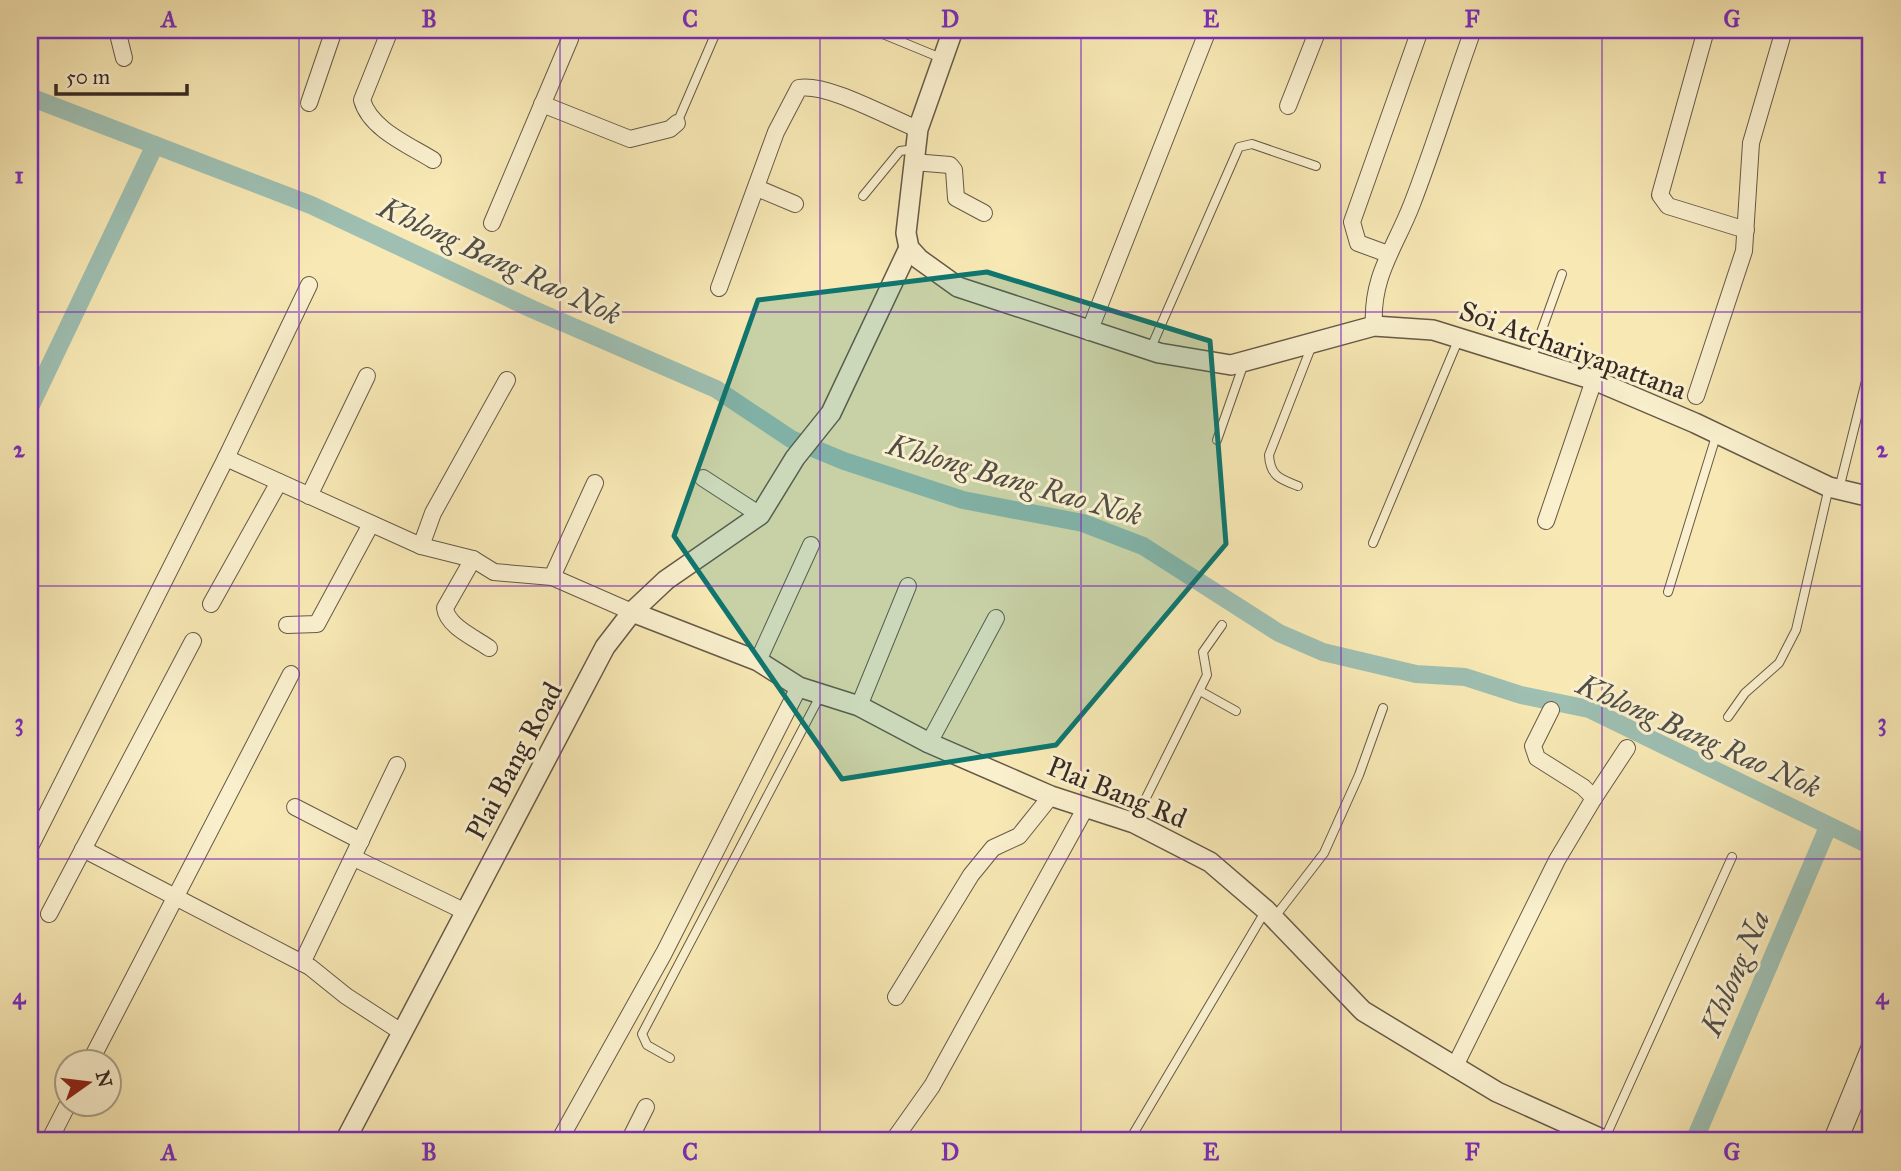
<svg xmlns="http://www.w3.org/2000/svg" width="1901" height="1171" font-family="'IM FELL Great Primer',serif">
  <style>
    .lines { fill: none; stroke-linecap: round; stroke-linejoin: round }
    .canal { stroke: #9ebfb2; stroke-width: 18 }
    .service-casing { stroke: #675948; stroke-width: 10 }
    .minor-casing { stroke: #675948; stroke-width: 18 }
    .tertiary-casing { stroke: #675948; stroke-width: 22 }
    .service { stroke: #faf0ce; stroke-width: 8 }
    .minor { stroke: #faf0ce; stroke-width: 16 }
    .tertiary { stroke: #faf0ce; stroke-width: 19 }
    .marked { fill: #0f766e; fill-opacity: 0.2; stroke: #0f766e; stroke-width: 5; stroke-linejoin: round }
    .grid { fill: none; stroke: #7b2cbf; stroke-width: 2; stroke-opacity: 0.55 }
    .labels { text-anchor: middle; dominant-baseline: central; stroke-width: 6; stroke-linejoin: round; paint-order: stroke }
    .street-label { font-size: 28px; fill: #372924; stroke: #faf0ce }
    .water-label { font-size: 30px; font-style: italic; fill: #514e48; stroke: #faf0ce }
    .neatline { fill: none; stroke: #7b2cbf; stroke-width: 2.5 }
    .grid-label { font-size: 23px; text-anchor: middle; font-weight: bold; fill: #7b2cbf }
  </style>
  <rect width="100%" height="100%" fill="#f7e8b4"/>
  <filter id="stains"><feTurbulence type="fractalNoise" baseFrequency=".00286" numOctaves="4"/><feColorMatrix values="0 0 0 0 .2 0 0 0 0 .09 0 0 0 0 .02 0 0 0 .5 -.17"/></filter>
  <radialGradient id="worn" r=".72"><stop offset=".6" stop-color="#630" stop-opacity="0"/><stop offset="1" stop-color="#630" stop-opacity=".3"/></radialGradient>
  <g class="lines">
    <g class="canal">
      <path d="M30,97L311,205L532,309L716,389L791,439L844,461L963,500L1083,523L1143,546L1279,633L1323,652L1416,674L1465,677L1521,695L1589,709L1871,846"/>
      <path d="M30,407L155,145"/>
      <path d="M1694,1141L1828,827"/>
    </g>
    <defs>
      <g id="service">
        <path d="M873,30L941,58"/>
        <path d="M677,123L717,30"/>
        <path d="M863,196L900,151L915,149"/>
        <path d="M1150,350L1239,147L1252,144L1316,166"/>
        <path d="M1531,360L1562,274"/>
        <path d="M1217,440L1244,363"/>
        <path d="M1298,486C1280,479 1270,476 1269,455L1312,345"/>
        <path d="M1839,489L1871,361"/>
        <path d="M1373,543L1459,338"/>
        <path d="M1668,592L1717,433"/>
        <path d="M1200,691L1236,711"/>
        <path d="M1728,717L1745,693L1779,663L1796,630L1829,487"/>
        <path d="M1134,822L1207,675L1203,652L1222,625"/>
        <path d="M1274,918L1324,853L1359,775L1383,708"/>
        <path d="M670,1058L647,1045L642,1034L820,696"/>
        <path d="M1605,1138L1732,857"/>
        <path d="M1129,1141L1266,910"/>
        <path d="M1827,1141L1871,1033"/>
      </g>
      <g id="minor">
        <path d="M117,30L124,58"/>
        <path d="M390,30L362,100C370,129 409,145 433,160"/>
        <path d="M1706,30L1660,195L1668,206L1746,230"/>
        <path d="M309,103L334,30"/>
        <path d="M542,104L630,139L670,129L677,123"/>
        <path d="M1288,106L1318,30"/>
        <path d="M913,162L950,165L954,170L956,198L984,213"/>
        <path d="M757,188L795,204"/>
        <path d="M492,223L570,39L568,30"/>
        <path d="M1388,254L1358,243L1352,222L1420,30"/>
        <path d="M719,288L776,132L799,88C828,83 889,118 918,129"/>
        <path d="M1374,326C1371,276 1395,248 1412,204C1434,147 1452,88 1473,30"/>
        <path d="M1089,332L1208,30"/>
        <path d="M1696,396L1744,251L1751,143L1784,30"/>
        <path d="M226,458L421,546L473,559L494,572L552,577L632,612"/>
        <path d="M703,478L760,515"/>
        <path d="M309,496L367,376"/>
        <path d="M1546,521L1594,380"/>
        <path d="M421,546L433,513L507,380"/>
        <path d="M473,559L445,608C447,626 475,638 489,648"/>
        <path d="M552,577L595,483"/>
        <path d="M211,604L279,482"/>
        <path d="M287,625L317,624L371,524"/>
        <path d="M758,661L811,545"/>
        <path d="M859,706L908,586"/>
        <path d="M929,743L996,618"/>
        <path d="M1594,798L1627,748"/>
        <path d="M295,807L361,841"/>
        <path d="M30,847L226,458L309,285"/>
        <path d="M83,849L310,967L346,996L403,1033"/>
        <path d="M354,858L466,912"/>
        <path d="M49,914L193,641"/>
        <path d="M302,963L397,765"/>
        <path d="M896,997L971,875L993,848L1019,836L1051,796"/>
        <path d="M90,1062L291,674"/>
        <path d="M1454,1068L1557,860L1594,798L1583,787L1537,758L1533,746L1551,710"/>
        <path d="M49,1141L68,1104"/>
        <path d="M559,1141L664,953L799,687"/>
        <path d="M629,1141L646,1107"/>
        <path d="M893,1141L932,1086L1086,807"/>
        <path d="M1839,1141L1871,1064"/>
      </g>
      <g id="tertiary">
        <path d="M953,30L918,129L906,233L909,248L919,259L958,287L1159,353L1231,365L1374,326L1433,330L1594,380L1695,423L1829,487L1871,497"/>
        <path d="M632,612L758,661L799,687L859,706L929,743L1051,796L1134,823L1210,862L1266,910L1363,1011L1497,1092L1606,1141"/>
        <path d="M345,1141L605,647L632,612L666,580L760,515L795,458L831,413L909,248"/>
      </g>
    </defs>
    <use href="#service" class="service-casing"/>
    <use href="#minor" class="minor-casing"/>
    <use href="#tertiary" class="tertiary-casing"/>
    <use href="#service" class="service"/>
    <use href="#minor" class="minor"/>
    <use href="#tertiary" class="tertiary"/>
  </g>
  <path class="marked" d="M987,272L1210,341L1226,544L1056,745L842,779L674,536L758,300Z"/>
  <path class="grid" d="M299,30V1141M560,30V1141M820,30V1141M1081,30V1141M1341,30V1141M1602,30V1141M30,312H1871M30,586H1871M30,859H1871"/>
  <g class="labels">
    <g class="street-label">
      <text transform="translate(1573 350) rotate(20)">Soi Atchariyapattana</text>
      <text transform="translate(514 761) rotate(-62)">Plai Bang Road</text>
      <text transform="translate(1117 792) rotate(22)">Plai Bang Rd</text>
    </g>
    <g class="water-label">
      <text transform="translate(500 261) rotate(25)">Khlong Bang Rao Nok</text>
      <text transform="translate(1015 480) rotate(16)">Khlong Bang Rao Nok</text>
      <text transform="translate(1699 736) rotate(24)">Khlong Bang Rao Nok</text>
      <text transform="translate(1735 973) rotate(-67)">Khlong Na</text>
    </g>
  </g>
  <rect width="1901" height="1171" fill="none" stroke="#f7e8b4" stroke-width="77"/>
  <g transform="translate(88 1083) rotate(76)"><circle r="33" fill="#faf0ce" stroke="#aca08a" stroke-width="2"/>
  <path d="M0-5L12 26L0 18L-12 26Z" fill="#8f2418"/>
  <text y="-10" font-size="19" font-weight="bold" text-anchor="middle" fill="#372924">N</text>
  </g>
  <path d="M56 84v10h131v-10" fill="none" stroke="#372924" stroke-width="3.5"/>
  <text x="66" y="84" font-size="21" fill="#372924" stroke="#faf0ce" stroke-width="5" paint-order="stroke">50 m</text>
  <rect x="38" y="38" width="1824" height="1094" class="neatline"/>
  <g class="grid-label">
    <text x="169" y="27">A</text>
    <text x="429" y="27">B</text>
    <text x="690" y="27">C</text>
    <text x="950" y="27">D</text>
    <text x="1211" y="27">E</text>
    <text x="1472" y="27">F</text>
    <text x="1732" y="27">G</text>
    <text x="19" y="183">1</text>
    <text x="1882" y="183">1</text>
    <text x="19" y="457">2</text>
    <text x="1882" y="457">2</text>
    <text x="19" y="730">3</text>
    <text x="1882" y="730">3</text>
    <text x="19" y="1004">4</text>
    <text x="1882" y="1004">4</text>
    <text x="169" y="1160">A</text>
    <text x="429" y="1160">B</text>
    <text x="690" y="1160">C</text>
    <text x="950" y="1160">D</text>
    <text x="1211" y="1160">E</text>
    <text x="1472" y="1160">F</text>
    <text x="1732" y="1160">G</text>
  </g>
  <rect width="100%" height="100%" filter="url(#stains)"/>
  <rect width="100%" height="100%" fill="url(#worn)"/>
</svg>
